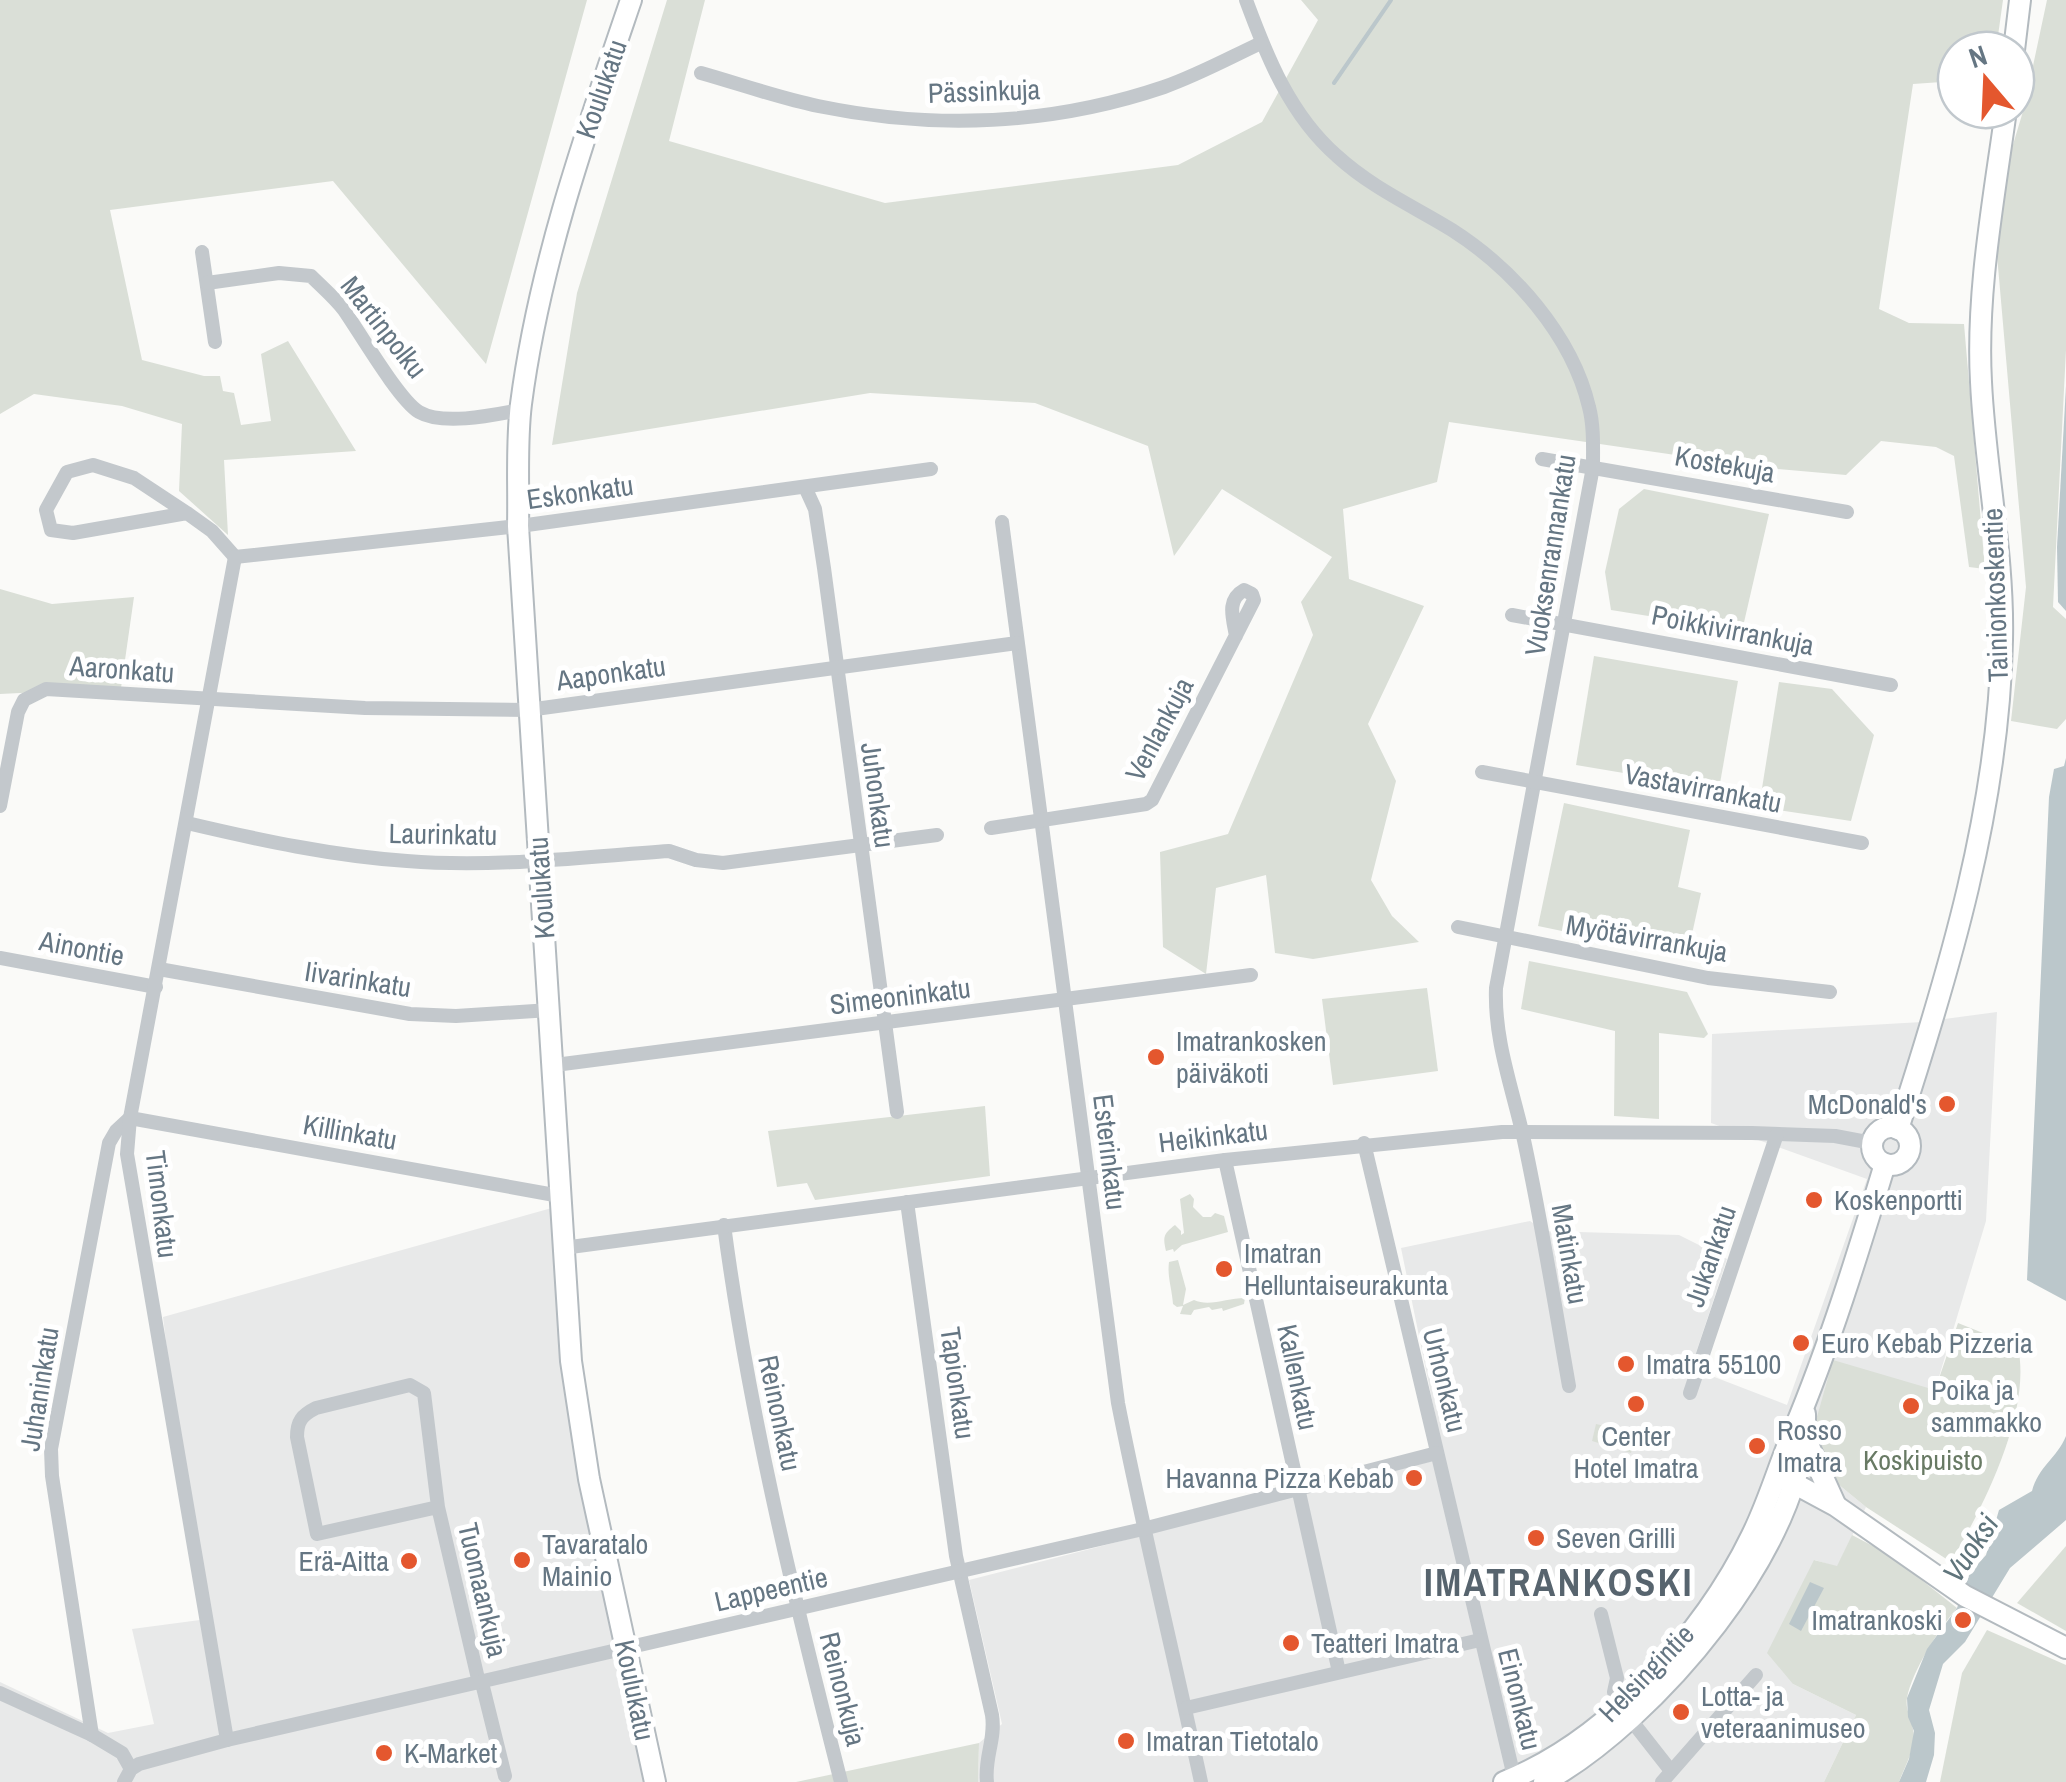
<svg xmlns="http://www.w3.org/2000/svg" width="2066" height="1782" font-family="'Archivo Narrow',sans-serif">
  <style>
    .built { fill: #e8e9e9 }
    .green { fill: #dadfd7 }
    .water { fill: #bbc7cb }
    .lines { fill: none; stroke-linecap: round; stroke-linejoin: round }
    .stream { stroke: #bbc7cb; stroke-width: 4 }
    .secondary-casing { stroke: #b3babf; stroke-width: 24 }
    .street { stroke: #c3c8cc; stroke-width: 14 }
    .secondary { stroke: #fff; stroke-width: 20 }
    .poi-dot { fill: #e4572e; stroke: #fff; stroke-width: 4 }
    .labels { text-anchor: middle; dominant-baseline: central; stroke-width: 10; stroke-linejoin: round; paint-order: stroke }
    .street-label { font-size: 28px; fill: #657683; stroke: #fff }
    .poi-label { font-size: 28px; fill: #657683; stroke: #fff; text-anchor: start }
    .park-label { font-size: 28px; fill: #687a64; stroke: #fff }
    .water-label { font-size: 30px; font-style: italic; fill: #60757c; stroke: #fff }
    .district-label { font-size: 38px; font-weight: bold; letter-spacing: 2.5px; fill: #57646e; stroke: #fff }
  </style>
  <rect width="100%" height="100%" fill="#fafaf8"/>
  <g class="built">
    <path d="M1997,1012L1986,1221L1935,1390L1827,1475L1866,1507L1837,1567L1815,1560L1808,1573L1793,1684L1856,1715L1824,1782H978L979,1743L1002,1724L969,1580L1444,1458L1401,1248L1530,1221L1545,1231L1679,1235L1727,1259L1691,1368L1787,1405L1867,1179L1711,1123L1712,1034L1922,1022Z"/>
    <path d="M566,1204L578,1364L645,1782H0V1682L108,1733L154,1724L132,1629L200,1620L163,1317Z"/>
  </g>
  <g class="green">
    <path d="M0,0H587L486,364L333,181L110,210L142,360L204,376H220L223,391L234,393L241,425L271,421L261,354L288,341L356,451L224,460L228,535L179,491L182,424L122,406L34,394L0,414Z"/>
    <path d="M667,0H705L669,141L885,203L1178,165L1262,122L1318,20L1301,0H2003L1996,50H1956V81L1913,84L1879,309L1909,323L1964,324L1985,569L1969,567L1954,456L1936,447L1881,441L1846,475L1765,468L1449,422L1437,482L1343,509L1349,579L1424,606L1368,724L1396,781L1371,880L1392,916L1419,942L1313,959L1275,953L1266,875L1216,888L1206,974L1163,947L1160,852L1228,834L1313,635L1301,602L1332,557L1222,489L1174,556L1148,446L1035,403L870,393L552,445L577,293Z"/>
    <path d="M2047,0H2066V350L2053,607L2066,619V719L2057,729L2011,721L2026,587L1997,255L2009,158L2024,108Z"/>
    <path d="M1644,489L1769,514L1742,631L1611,610L1605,572L1619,509Z"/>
    <path d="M0,589L52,604L134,597L121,688L0,694Z"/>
    <path d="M1594,656L1738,681L1719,789L1576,765Z"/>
    <path d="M1779,682L1832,689L1874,735L1851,821L1759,807Z"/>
    <path d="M1564,803L1690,830L1678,887L1701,893L1687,957L1538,926Z"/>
    <path d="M1529,961L1687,992L1708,1034L1704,1038L1659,1033V1119L1614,1116L1615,1031L1521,1009Z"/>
    <path d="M1427,988L1438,1071L1333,1085L1322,999Z"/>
    <path d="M985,1106L990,1176L815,1200L807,1183L777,1187L768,1131Z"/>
    <path d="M1190,1194L1194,1199L1193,1207L1203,1217H1211L1215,1213L1224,1216L1228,1232L1182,1245L1174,1252L1173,1249L1166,1251C1163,1237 1163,1234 1175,1225L1181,1231V1235L1184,1233L1180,1199Z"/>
    <path d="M1178,1260L1186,1289L1183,1305L1194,1300C1209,1307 1227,1298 1245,1298L1244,1304L1223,1311L1222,1308L1212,1310L1209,1307L1194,1310L1191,1315L1180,1314L1183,1306L1177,1307L1173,1304C1172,1289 1167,1276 1169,1262Z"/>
    <path d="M1958,1323L2018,1347C2032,1412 1983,1507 1951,1562L1866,1507L1827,1475L1813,1431L1833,1360L1935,1390Z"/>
    <path d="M1596,1424L1636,1433L1631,1453L1592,1441Z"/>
    <path d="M1852,1535L1890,1555L1957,1608C1939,1629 1912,1671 1907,1698C1905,1709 1911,1718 1913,1729C1917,1747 1905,1765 1899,1782H1824L1856,1715L1793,1684L1767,1653L1814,1560L1837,1566Z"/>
    <path d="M2066,1546V1631L2017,1603Z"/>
    <path d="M1987,1630L2066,1665V1782H1940L1962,1673Z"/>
    <path d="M979,1743L978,1782H796Z"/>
  </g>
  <g class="water">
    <path d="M2066,386V611L2058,602L2057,547Z"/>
    <path d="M2066,758V1301L2027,1280L2049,797L2054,769L2064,766Z"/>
    <path d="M2066,1436V1520L2010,1568L1965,1642L1943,1664L1929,1710L1935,1733L1934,1755L1926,1782H1899L1909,1759L1914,1731L1908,1717L1907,1698L1927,1649L1957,1608L1970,1573L1986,1555L1999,1510L2032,1491C2038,1467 2057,1458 2066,1436Z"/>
    <path d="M1810,1582L1824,1588L1801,1631L1789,1624Z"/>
  </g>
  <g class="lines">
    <path class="stream" d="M1334,83L1391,0"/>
    <defs>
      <g id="secondary">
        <path d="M631,0C586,132 539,265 521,404C516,444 519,486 518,526L571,1361L589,1479L655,1782"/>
        <path d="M2014,50L2020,0"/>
        <circle cx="1891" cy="1146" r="19"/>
        <path d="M1898,1129C1949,972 1999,806 2002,640C2004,554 1985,468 1981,382C1976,292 1994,199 2006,110"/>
        <path d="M1806,1440L1835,1504"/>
        <path d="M1784,1478L1836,1506L1965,1596L2066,1648"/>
        <path d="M1504,1782C1607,1741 1704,1634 1752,1535C1769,1501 1779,1464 1794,1430C1830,1344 1858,1253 1885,1164"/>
        <path d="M1544,1782C1653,1723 1808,1543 1805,1414"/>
      </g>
    </defs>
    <use href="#secondary" class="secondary-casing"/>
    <g class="street">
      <path d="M1246,0C1267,57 1290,115 1337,156C1372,188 1413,206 1452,230C1513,269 1572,335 1589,407C1594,426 1593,447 1593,467L1496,988C1494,1043 1514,1092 1525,1145C1542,1225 1555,1306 1569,1386"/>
      <path d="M701,73C740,84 779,98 818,106C934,130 1052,125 1164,87C1198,75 1229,58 1261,43"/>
      <path d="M202,252L215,342"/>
      <path d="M207,283L279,273L311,276C322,287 335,298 344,310C360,333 399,400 419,412C443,426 494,415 520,410"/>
      <path d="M1542,459L1847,512"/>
      <path d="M805,487L815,509L824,568L897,1112"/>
      <path d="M187,513L134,478L93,465L67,472L46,510L51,530L73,533L187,513L212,531L235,557"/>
      <path d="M1002,522L1118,1403C1143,1530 1174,1656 1201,1782"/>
      <path d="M235,557L527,525L931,469"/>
      <path d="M1512,615L1891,685"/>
      <path d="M1482,772L1862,843"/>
      <path d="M0,806L18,712L24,700L46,689L365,708L528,710L1017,643"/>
      <path d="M187,823C259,840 333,856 407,861C493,868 583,857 669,851L696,860L723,863L937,835"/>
      <path d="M991,828L1146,804L1152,800L1254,600L1252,594L1244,590C1226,600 1233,618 1236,636"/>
      <path d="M1458,927L1708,978L1830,992"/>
      <path d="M0,958L156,987"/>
      <path d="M159,969L410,1014L456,1016L550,1010"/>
      <path d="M555,1065L1251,975"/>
      <path d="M1364,1143L1515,1781"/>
      <path d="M1225,1160L1339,1672"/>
      <path d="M907,1202L956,1556L992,1715C996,1739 984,1758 987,1782"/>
      <path d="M724,1225C749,1414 794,1598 841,1782"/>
      <path d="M563,1248L1225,1160L1502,1132L1752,1133L1835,1136L1872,1143"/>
      <path d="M1690,1393L1777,1134"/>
      <path d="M438,1507L317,1534L297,1437C297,1421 302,1415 316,1408L410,1385L424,1393L438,1507L479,1683"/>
      <path d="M1601,1614L1617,1678L1614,1692L1620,1706L1671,1771"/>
      <path d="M482,1683L505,1776"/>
      <path d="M0,1693L92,1735L122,1753L131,1769"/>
      <path d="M1186,1708L1480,1640"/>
      <path d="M92,1735L52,1476L51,1449L109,1143L116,1131L130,1118L560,1196"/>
      <path d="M227,1740L127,1154L130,1118L235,557"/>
      <path d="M124,1782L131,1769L139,1764L227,1740L1143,1529L1437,1453"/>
      <path d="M1662,1782L1756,1675"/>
    </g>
    <use href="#secondary" class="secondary"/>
  </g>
  <g class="poi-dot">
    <circle cx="1156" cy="1057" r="10"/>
    <circle cx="1947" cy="1104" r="10"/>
    <circle cx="1814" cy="1200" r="10"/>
    <circle cx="1224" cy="1269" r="10"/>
    <circle cx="1801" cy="1343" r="10"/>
    <circle cx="1626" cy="1364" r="10"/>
    <circle cx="1636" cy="1404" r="10"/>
    <circle cx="1911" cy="1406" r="10"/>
    <circle cx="1757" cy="1446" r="10"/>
    <circle cx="1414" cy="1478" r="10"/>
    <circle cx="1536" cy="1538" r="10"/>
    <circle cx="522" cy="1560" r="10"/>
    <circle cx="409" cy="1561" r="10"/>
    <circle cx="1963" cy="1620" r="10"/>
    <circle cx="1291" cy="1643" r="10"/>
    <circle cx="1681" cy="1712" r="10"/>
    <circle cx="1126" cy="1741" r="10"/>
    <circle cx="384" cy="1753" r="10"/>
  </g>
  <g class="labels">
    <g class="street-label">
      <text transform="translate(601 89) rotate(-71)">Koulukatu</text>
      <text transform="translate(984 91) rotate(-2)">Pässinkuja</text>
      <text transform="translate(384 327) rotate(52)">Martinpolku</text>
      <text transform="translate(1725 464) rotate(10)">Kostekuja</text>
      <text transform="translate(580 492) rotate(-8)">Eskonkatu</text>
      <text transform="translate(1550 555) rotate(-81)">Vuoksenrannankatu</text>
      <text transform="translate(1995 595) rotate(-92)">Tainionkoskentie</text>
      <text transform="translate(1733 630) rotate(11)">Poikkivirrankuja</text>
      <text transform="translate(122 669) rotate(4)">Aaronkatu</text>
      <text transform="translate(611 673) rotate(-8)">Aaponkatu</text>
      <text transform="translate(1159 729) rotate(-62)">Venlankuja</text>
      <text transform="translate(1703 788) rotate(11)">Vastavirrankatu</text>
      <text transform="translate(878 795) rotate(82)">Juhonkatu</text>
      <text transform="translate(443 834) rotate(1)">Laurinkatu</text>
      <text transform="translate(541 888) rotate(-94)">Koulukatu</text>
      <text transform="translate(1647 938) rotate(10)">Myötävirrankuja</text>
      <text transform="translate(82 948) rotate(11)">Ainontie</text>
      <text transform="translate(358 979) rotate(9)">Iivarinkatu</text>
      <text transform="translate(900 996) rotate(-7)">Simeoninkatu</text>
      <text transform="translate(350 1132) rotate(10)">Killinkatu</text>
      <text transform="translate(1213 1136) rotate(-7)">Heikinkatu</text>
      <text transform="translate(1110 1152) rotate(83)">Esterinkatu</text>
      <text transform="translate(162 1204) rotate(83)">Timonkatu</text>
      <text transform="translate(1570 1254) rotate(80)">Matinkatu</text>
      <text transform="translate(1710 1256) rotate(-71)">Jukankatu</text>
      <text transform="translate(1298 1377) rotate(78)">Kallenkatu</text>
      <text transform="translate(1445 1380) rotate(76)">Urhonkatu</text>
      <text transform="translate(958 1383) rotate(82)">Tapionkatu</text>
      <text transform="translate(39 1389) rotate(-81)">Juhaninkatu</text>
      <text transform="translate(780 1413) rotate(78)">Reinonkatu</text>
      <text transform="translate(771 1589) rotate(-13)">Lappeentie</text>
      <text transform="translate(483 1590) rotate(77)">Tuomaankuja</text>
      <text transform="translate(1646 1673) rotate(-46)">Helsingintie</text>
      <text transform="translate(843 1689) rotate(76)">Reinonkuja</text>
      <text transform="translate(635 1690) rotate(78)">Koulukatu</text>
      <text transform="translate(1520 1699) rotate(76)">Einonkatu</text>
    </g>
    <g class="poi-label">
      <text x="1176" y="1041">Imatrankosken<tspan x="1176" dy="32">päiväkoti</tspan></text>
      <text x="1927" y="1104" text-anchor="end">McDonald's</text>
      <text x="1834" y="1200">Koskenportti</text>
      <text x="1244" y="1253">Imatran<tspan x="1244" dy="32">Helluntaiseurakunta</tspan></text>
      <text x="1821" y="1343">Euro Kebab Pizzeria</text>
      <text x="1646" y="1364">Imatra 55100</text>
      <text x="1931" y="1390">Poika ja<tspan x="1931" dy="32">sammakko</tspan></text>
      <text x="1777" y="1430">Rosso<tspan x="1777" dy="32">Imatra</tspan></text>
      <text x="1636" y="1436" text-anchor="middle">Center<tspan x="1636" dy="32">Hotel Imatra</tspan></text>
      <text x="1394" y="1478" text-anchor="end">Havanna Pizza Kebab</text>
      <text x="1556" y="1538">Seven Grilli</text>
      <text x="542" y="1544">Tavaratalo<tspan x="542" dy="32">Mainio</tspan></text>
      <text x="389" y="1561" text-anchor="end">Erä-Aitta</text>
      <text x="1943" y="1620" text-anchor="end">Imatrankoski</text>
      <text x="1311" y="1643">Teatteri Imatra</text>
      <text x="1701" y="1696">Lotta- ja<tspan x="1701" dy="32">veteraanimuseo</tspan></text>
      <text x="1146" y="1741">Imatran Tietotalo</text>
      <text x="404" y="1753">K-Market</text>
    </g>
    <g class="park-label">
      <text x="1923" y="1460">Koskipuisto</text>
    </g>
    <g class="water-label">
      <text transform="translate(1970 1548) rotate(-56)">Vuoksi</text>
    </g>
    <g class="district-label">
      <text x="1559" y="1582">IMATRANKOSKI</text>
    </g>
  </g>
  <g transform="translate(1986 80) rotate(341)"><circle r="48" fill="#ffffff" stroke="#c1c8cd" stroke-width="2.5"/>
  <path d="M0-8L18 38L0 25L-18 38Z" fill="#e4572e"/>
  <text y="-15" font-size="28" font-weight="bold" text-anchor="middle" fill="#657683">N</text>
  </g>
</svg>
